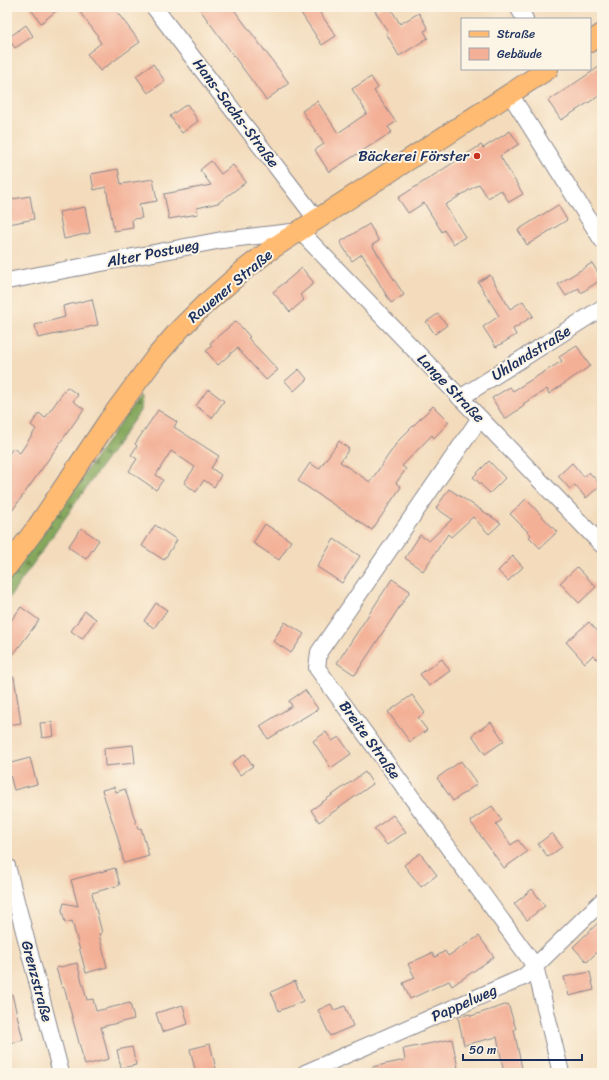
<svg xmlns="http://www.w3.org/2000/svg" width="609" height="1080" font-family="Sriracha,sans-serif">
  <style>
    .forest { fill: url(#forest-firs); stroke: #506b5d }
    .building { fill: #f3b097 }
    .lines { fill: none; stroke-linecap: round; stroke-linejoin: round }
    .minor-casing { stroke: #87858c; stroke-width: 18 }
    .major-casing { stroke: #87858c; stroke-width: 22 }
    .minor { stroke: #fff; stroke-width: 16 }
    .major { stroke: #febb71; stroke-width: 20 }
    .poi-dot { fill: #c8321e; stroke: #fcf5e5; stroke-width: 1.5 }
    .labels { text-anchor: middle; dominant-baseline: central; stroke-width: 4; stroke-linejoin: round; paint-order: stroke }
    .street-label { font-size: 15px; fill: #1b2f5e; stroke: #fcf5e5 }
    .poi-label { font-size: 15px; fill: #1b2f5e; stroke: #fcf5e5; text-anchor: end }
  </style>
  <defs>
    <pattern id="forest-firs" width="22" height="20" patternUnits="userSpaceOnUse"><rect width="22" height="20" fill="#84a75c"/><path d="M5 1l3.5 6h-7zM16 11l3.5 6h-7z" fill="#6b884f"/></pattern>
  </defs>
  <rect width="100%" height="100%" fill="#fcf5e5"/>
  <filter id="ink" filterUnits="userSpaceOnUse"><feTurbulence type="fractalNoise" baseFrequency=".025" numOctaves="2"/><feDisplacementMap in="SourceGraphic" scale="8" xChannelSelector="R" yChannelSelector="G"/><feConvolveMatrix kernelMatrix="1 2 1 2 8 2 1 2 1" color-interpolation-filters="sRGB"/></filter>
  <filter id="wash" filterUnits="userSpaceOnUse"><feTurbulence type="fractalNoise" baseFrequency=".012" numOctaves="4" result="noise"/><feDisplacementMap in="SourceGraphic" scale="16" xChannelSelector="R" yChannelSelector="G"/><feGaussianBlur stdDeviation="0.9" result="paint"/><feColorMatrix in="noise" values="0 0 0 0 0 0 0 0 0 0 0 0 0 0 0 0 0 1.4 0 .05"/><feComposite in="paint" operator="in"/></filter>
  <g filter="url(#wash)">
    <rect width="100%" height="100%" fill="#f3dbbb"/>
    <path class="forest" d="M139,397H141L142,404L140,411L7,601V581Z"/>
    <g id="blocks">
      <g class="building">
        <path d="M29,7H61L41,23Z"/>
        <path d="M76,7H113L140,42L100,71L87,54L101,43L97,37L98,36Z"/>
        <path d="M198,7H232L289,83L266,100Z"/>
        <path d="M297,7H316L336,36L322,45Z"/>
        <path d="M382,7H390L400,24L419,13L428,29L424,31L428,38L399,56L386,33L388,32L375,11Z"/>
        <path d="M26,25L33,36L15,48L8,38Z"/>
        <path d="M153,64L165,81L148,93L136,76Z"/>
        <path d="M602,65V94L561,120L548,101Z"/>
        <path d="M371,77L378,88L374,91L396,122L388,127L392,132L329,172L315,150L324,144L302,111L317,101L338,133L367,113L352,89Z"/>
        <path d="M187,104L198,121L182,133L170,116Z"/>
        <path d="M510,131L519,144L500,156L523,194L509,202L501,190L488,198L479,184L445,205L465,237L453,244L444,230L442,232L424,203L408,213L398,198L481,145L483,148Z"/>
        <path d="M211,161L221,174L233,165L246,182L218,203L197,208L198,214L169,219L164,194L211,185L200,170Z"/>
        <path d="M118,169L121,184L153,179L157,201L139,204L142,218L132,219L133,228L114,231L106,187L94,190L91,174Z"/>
        <path d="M30,196L34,219L9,224L7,213V200Z"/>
        <path d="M558,205L567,220L527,245L518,230Z"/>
        <path d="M85,207L90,233L64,239L59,212Z"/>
        <path d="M369,224L379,241L372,245L404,295L391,303L362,254L352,261L340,242Z"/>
        <path d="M592,263L602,279L581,293L579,288L566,296L558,284Z"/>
        <path d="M302,268L314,283L300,295L304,300L290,312L273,292Z"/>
        <path d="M490,275L510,309L523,301L533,316L513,329L516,335L496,347L483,327L499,316L478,282Z"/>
        <path d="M92,299L98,325L38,338L35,325L65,317L63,306Z"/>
        <path d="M438,314L447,325L435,334L426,322Z"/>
        <path d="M236,321L250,337L248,338L278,370L266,380L237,348L218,365L206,351L212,346L210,343Z"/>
        <path d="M577,346L590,366L549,394L547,389L523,404L524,406L505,419L492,398L510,387L513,391L562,361L559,357Z"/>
        <path d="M299,369L307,379L294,391L285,381Z"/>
        <path d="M67,387L78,395L73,401L84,409L7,518V457L13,448L20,453L36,429L31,425L39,413L45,418Z"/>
        <path d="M208,389L224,401L212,418L196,406Z"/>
        <path d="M433,406L449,422L434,438L432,435L402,466L406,469L396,483L401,487L372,530L298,481L310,463L319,469L339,441L349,449L340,462L370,482L398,441Z"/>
        <path d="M158,410L177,422L174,427L219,456L211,468L221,475L214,487L204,480L196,492L184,483L195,467L171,451L156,475L163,480L156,490L129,471L137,459L131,455L137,446L135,444Z"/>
        <path d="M489,461L505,478L490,493L473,477Z"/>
        <path d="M572,463L584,477L589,472L601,485L586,498L575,485L570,489L558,476Z"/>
        <path d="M449,489L501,523L489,534L473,517L451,537L448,534L423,571L405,558L420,535L429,541L452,519L436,508Z"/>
        <path d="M526,499L557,532L540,548L529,537L531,535L510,514Z"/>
        <path d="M265,524L291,541L279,560L253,543Z"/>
        <path d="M155,525L177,540L164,560L142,546Z"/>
        <path d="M81,528L99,540L86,559L68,547Z"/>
        <path d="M334,539L360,556L342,583L317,567Z"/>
        <path d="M513,556L523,567L508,581L498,571Z"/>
        <path d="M577,567L596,587L579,603L560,583Z"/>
        <path d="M392,579L410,591L355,675L337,663Z"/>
        <path d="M156,603L167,610L154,628L144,621Z"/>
        <path d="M21,607L39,620L7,663V626Z"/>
        <path d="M85,611L96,619L82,639L71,631Z"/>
        <path d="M285,622L304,634L291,653L273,641Z"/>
        <path d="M589,622L602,636V664L593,655L585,663L566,642Z"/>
        <path d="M442,659L450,671L429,686L420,674Z"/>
        <path d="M14,677L21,723L7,725V678Z"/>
        <path d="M305,690L318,709L268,739L260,726L292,706L289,701Z"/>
        <path d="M412,695L425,713L418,718L427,730L410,742L388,712Z"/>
        <path d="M52,722L54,736L42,738L40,723Z"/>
        <path d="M491,722L504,741L485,754L472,735Z"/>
        <path d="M326,732L332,741L339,737L351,754L331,768L313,741Z"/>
        <path d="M133,745L135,763L105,766L104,748Z"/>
        <path d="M245,754L253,766L240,775L232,763Z"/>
        <path d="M30,758L37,784L14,790L7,764Z"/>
        <path d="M461,761L477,784L453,801L437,778Z"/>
        <path d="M365,772L373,784L319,822L311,810Z"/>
        <path d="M114,787L116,792L125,789L138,829L141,828L149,856L124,863L117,835L102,790Z"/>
        <path d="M492,806L502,820L496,824L511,845L518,840L527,852L504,868L470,821Z"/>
        <path d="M393,815L406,832L387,845L374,829Z"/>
        <path d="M552,833L562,847L548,857L538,844Z"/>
        <path d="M420,853L437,875L421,887L404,865Z"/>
        <path d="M115,868L120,885L92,893L102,933L99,934L107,967L86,973L72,921L65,923L62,910L64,903L78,906L71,880Z"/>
        <path d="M532,889L545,906L527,920L514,904Z"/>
        <path d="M602,919V947L587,962L573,947Z"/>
        <path d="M479,936L494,957L452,986L449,981L410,999L403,983L415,978L408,964L432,953L435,957L445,951L448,956Z"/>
        <path d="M77,963L87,1000L93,999L96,1011L130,1003L134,1019L101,1027L109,1059L85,1065L64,987L62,988L56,968Z"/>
        <path d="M590,972L594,990L569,996L564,977Z"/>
        <path d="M295,981L303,1001L279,1011L271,992Z"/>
        <path d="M12,994L23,1040L7,1044V995Z"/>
        <path d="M331,1004L334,1010L345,1006L353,1026L330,1036L318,1010Z"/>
        <path d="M508,1004L516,1029L514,1030L523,1073H504L497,1037L464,1045L458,1017L470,1014L471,1016Z"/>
        <path d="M183,1005L188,1024L162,1032L156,1013Z"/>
        <path d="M452,1039L458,1068L434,1073H372V1067L405,1060L403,1049Z"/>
        <path d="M210,1044L217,1073H196L190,1049Z"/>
        <path d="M132,1047L136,1065L121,1068L117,1050Z"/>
      </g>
    </g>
  </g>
  <g filter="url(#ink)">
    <use href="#blocks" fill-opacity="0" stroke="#87858c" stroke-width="1"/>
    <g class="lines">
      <defs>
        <g id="minor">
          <path d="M154,7L317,220"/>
          <path d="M518,7L525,19"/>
          <path d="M510,94L602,240"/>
          <path d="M7,281L222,240L300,231L602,545"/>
          <path d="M460,398L602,308"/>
          <path d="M480,418L319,652L317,668L535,966L561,1073"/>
          <path d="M7,866L61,1073"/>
          <path d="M305,1073L524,977L602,901"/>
        </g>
        <g id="major">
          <path d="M590,42L602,34"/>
          <path d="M7,567L37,527L109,420L155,358L180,329L202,307L244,270L270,250L548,69"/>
        </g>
      </defs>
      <use href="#minor" class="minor-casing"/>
      <use href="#major" class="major-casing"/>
      <use href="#minor" class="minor"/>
      <use href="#major" class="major"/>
    </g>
  </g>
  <circle class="poi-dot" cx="477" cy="156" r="4"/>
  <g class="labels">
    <g class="street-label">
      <text transform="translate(236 113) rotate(53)">Hans-Sachs-Straße</text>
      <text transform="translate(153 253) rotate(-11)">Alter Postweg</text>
      <text transform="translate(230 286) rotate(-40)">Rauener Straße</text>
      <text transform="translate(531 353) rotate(-32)">Uhlandstraße</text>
      <text transform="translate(451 388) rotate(46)">Lange Straße</text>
      <text transform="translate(370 740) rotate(54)">Breite Straße</text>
      <text transform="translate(37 981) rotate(75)">Grenzstraße</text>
      <text transform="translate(464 1003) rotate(-24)">Pappelweg</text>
    </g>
    <g class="poi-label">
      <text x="469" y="156">Bäckerei Förster</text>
    </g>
  </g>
  <rect width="609" height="1080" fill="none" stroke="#fcf5e5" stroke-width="24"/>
  <rect x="461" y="18" width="130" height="52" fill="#fcf5e5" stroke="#a2a6af"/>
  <rect x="469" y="31" width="20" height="6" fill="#febb71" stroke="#a2a6af"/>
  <text x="497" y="38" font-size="12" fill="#1b2f5e">Straße</text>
  <rect x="469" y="48" width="20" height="12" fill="#f3b097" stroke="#a2a6af"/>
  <text x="497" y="58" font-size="12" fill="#1b2f5e">Gebäude</text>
  <path d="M463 1054v6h119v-6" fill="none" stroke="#1b2f5e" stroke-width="2"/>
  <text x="469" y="1054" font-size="12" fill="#1b2f5e" stroke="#fcf5e5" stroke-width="3" paint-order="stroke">50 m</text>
</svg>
